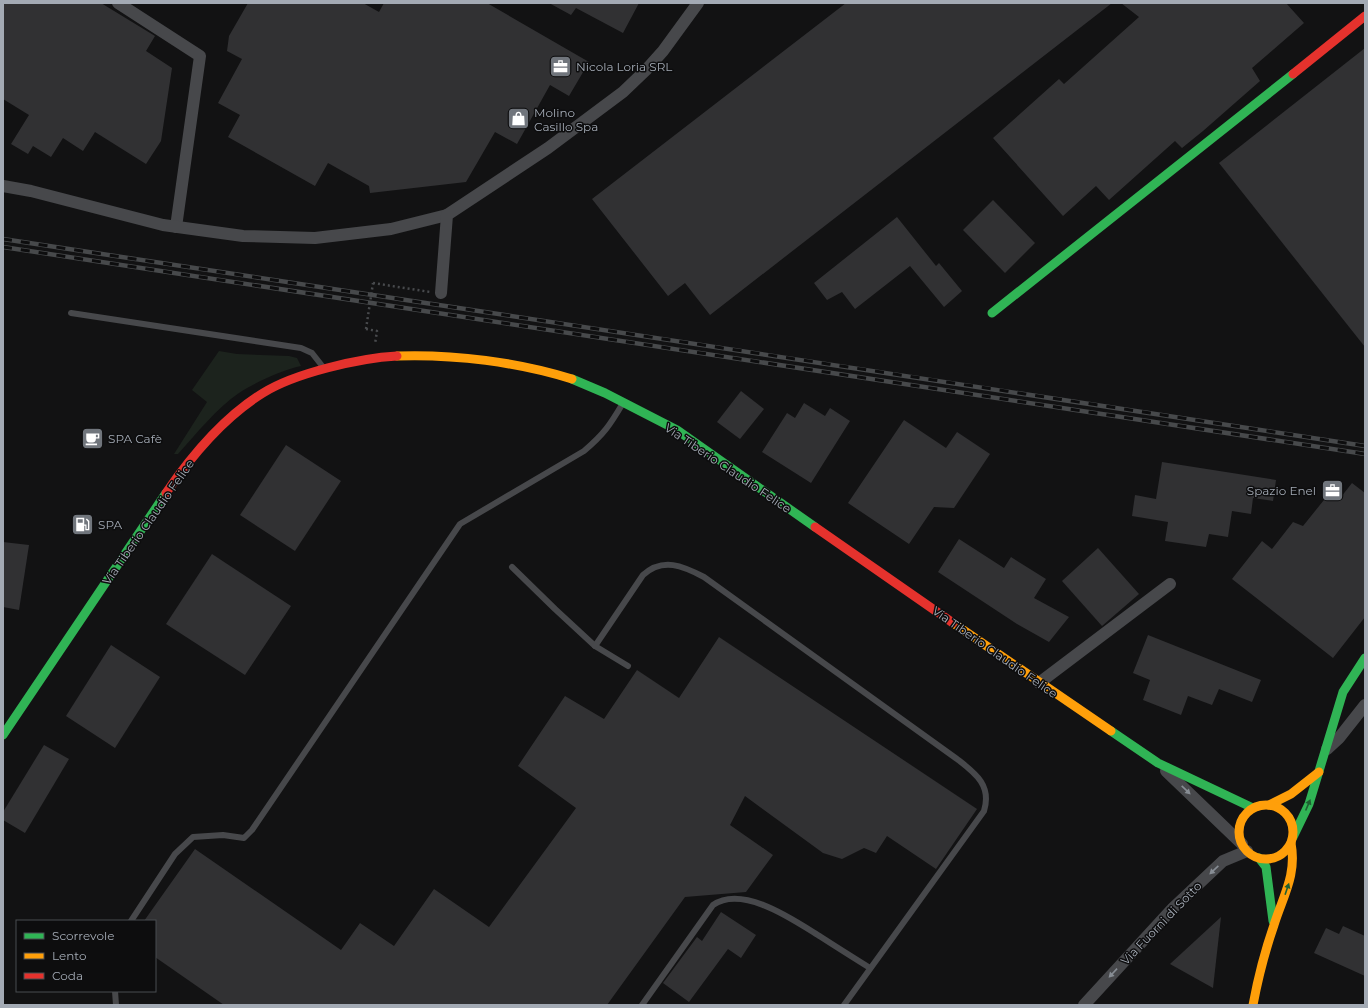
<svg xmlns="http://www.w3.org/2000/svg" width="1368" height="1008" font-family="Montserrat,sans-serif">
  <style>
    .green { fill: #1c231d }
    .building { fill: #313133 }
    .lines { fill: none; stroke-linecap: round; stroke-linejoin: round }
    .path { stroke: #484a4d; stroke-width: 2.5; stroke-dasharray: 2 3; stroke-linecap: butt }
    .lane { stroke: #47484b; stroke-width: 6 }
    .street { stroke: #47484b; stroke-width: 12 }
    .fast { stroke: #30b455; stroke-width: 9 }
    .slow { stroke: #ff9f0a; stroke-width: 9 }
    .jam { stroke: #e5322d; stroke-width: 9 }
    .rail-casing { stroke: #47494b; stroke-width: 4.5 }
    .rail { stroke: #0d0d0e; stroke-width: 3; stroke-dasharray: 9; stroke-linecap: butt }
    .path-bridge { stroke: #484a4d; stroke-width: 2.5; stroke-dasharray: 2 3; stroke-linecap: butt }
    .oneway { fill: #878d94 }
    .oneway2 { fill: #1e6032 }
    .labels { text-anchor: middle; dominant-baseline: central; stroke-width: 3; stroke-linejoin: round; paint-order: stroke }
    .poi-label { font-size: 12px; fill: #a3aab4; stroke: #0d0d0e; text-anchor: start }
    .street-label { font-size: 12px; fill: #a3aab4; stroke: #0d0d0e }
  </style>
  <rect width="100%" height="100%" fill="#121213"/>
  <path class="green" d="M219,351L237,354L289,356L297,358L301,366C282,370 256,382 239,393C217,408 196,434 178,454H174L207,402L192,390Z"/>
  <g class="building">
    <path d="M3,3H101L155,36L146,51L172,68L161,141L146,164L95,132L83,151L63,138L51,157L33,146L28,154L11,144L29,115L3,99Z"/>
    <path d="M248,3H363L379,12L384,3H487L589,62L569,96L550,85L517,144L495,132L466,182L370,193L369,186L328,163L315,186L228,137L240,115L218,103L242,59L227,51L229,36Z"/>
    <path d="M549,3H639L623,33L576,8L571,15Z"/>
    <path d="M846,3H1112L710,315L685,283L668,296L592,199Z"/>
    <path d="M1121,3H1286L1304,23L1252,68L1260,81L1203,131L1182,148L1175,141L1109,200L1096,186L1063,216L993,138L1059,79L1064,84L1139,17Z"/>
    <path d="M1365,48V347L1219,163Z"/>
    <path d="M993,200L1035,243L1005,273L963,230Z"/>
    <path d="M897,217L936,266L939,263L962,291L944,307L910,266L855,309L842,292L827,300L814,283Z"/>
    <path d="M741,391L764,409L740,439L717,422Z"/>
    <path d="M804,403L825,416L830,408L850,421L811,483L762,452L787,413L795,418Z"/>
    <path d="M904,420L946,448L957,432L990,454L954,508L934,507L909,544L848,503Z"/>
    <path d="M286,445L341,481L295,551L240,515Z"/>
    <path d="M1162,462L1276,480L1273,501L1253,498L1251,514L1232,511L1228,537L1209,534L1206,547L1165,541L1168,522L1132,516L1135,495L1156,499Z"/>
    <path d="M1352,483L1365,493V617L1333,658L1232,579L1262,541L1272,549L1293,522L1303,526L1332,490L1341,497Z"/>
    <path d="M959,539L1004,568L1011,557L1046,579L1034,598L1069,617L1049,642L1017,624L938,572Z"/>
    <path d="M3,542L29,545L19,610L3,607Z"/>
    <path d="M1098,548L1139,594L1102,626L1062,581Z"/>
    <path d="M212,554L291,606L245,675L166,624Z"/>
    <path d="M1148,635L1261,680L1252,702L1219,689L1212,705L1188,696L1181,715L1143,700L1150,680L1133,673Z"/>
    <path d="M719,637L977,809L936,869L887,836L876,853L864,848L842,859L823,853L745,796L730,825L773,855L746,892L685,897L607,1005H224L155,957V921H144L195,849L341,950L360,923L394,946L434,889L489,927L576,808L518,766L565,696L604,719L637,670L679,698Z"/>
    <path d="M111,645L160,677L115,748L66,716Z"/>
    <path d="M44,745L69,759L25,833L3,820V812Z"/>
    <path d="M721,912L756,935L741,958L728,949L689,1002L663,983L697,937L702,941Z"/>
    <path d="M1221,917L1213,988L1170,964Z"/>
    <path d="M1343,926L1365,936V976L1314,953L1326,928L1339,934Z"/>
  </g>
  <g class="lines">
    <g class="path">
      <path d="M373,283L430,292"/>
      <path d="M366,329L377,331L375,344"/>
    </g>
    <g class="lane">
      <path d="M71,313L301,348L312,353L323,367"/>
      <path d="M512,567L555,609L595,646L628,666"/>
      <path d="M595,646L643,575C663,557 683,566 704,577L957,759C975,773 992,785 984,811L844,1005"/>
      <path d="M131,921L175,854L193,837L223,835L244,838L252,830L460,524L584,451C604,434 610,425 623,403"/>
      <path d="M115,991L116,1005"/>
      <path d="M642,1005L713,905C743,884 795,921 821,937C838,948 854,958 870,968"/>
    </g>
    <g class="street">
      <path d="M118,3L200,56L176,227"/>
      <path d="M3,186L31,191L163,225L243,236L315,238L391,229L447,215"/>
      <path d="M441,293L447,215L548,148L623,92L646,70L663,51L698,3"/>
      <path d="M1039,683L1170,584"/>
      <path d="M1327,749L1339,738L1365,705"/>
      <path d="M1166,771L1242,844"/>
      <path d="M1084,1005L1173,908L1223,861L1247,851"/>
    </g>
    <g class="fast">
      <path d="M992,313L1293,74"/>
      <path d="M572,379L605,393L677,430L815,527"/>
      <path d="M1111,731L1158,763L1253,808"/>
      <path d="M3,735L166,493"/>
      <path d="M1293,837L1309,804L1343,692L1365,658"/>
      <path d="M1259,858L1266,867L1273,921"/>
    </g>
    <g class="slow">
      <path d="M397,356C454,354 518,362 572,379"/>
      <path d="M953,623L1111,731"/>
      <path d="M1269,805L1291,794L1319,772"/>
      <circle cx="1266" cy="832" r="27"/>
      <path d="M1253,1005C1258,978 1265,951 1274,925C1283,896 1297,875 1291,843"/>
    </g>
    <g class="jam">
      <path d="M1293,74L1365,16"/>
      <path d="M166,493C192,455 224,417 263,393C295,373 360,358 397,356"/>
      <path d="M815,527L953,623"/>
    </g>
    <defs>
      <g id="rail">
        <path d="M3,239C457,308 911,376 1365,446"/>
        <path d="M3,247L1365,454"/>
      </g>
    </defs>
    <use href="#rail" class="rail-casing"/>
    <use href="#rail" class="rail"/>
    <path class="path-bridge" d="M366,329L373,283"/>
  </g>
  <defs><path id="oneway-solid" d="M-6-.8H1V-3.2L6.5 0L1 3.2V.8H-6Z"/></defs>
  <g class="oneway">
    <use href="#oneway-solid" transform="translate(1186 790) rotate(44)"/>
    <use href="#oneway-solid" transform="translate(1214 870) rotate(137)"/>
    <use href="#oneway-solid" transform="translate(1113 973) rotate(133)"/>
  </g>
  <g class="oneway2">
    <use href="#oneway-solid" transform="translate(1308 805) rotate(-67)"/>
    <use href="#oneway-solid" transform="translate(1287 889) rotate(-71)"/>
  </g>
  <defs>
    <symbol id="office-square" viewBox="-11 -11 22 22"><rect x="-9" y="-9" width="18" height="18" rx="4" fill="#70757c" stroke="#0d0d0e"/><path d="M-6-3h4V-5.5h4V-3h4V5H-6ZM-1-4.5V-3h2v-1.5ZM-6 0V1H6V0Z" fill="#fff"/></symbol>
    <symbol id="shop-square" viewBox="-11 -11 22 22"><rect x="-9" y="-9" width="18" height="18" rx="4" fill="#70757c" stroke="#0d0d0e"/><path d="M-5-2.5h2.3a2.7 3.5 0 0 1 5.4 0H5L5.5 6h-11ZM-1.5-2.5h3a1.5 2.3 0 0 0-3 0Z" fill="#fff"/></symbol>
    <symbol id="cafe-square" viewBox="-11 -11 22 22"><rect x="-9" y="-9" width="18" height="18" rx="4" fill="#70757c" stroke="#0d0d0e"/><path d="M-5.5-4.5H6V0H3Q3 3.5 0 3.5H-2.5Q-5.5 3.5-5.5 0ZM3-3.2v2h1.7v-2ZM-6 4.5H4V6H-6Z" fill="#fff"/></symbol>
    <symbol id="fuel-square" viewBox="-11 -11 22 22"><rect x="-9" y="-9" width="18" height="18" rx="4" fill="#70757c" stroke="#0d0d0e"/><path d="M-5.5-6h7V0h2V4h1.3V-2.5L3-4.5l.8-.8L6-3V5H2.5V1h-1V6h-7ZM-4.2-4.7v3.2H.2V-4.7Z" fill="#fff"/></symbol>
  </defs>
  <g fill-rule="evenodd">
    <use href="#office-square" x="548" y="54" width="25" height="25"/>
    <use href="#shop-square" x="506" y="106" width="25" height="25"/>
    <use href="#cafe-square" x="80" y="426" width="25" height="25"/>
    <use href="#office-square" x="1320" y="478" width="25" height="25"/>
    <use href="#fuel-square" x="70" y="512" width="25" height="25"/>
  </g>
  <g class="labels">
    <g class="poi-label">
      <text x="576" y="66">Nicola Loria SRL</text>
      <text x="534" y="112">Molino<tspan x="534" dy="14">Casillo Spa</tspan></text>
      <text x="108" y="438">SPA Cafè</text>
      <text x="1316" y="490" text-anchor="end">Spazio Enel</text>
      <text x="98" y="524">SPA</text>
    </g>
    <g class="street-label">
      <text transform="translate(728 468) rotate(34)">Via Tiberio Claudio Felice</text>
      <text transform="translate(148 522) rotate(-55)">Via Tiberio Claudio Felice</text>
      <text transform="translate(995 652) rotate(35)">Via Tiberio Claudio Felice</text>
      <text transform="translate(1161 923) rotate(-46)">Via Fuorni di Sotto</text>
    </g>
  </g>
  <rect width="1368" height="1008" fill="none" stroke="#a3aab4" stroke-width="8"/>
  <rect x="16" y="920" width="140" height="72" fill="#0d0d0e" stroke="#494c50"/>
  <rect x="24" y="933" width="20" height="6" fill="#30b455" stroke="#494c50"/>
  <text x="52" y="940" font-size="12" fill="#a3aab4">Scorrevole</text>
  <rect x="24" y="953" width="20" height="6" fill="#ff9f0a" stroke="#494c50"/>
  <text x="52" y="960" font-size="12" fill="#a3aab4">Lento</text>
  <rect x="24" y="973" width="20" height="6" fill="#e5322d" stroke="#494c50"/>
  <text x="52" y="980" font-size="12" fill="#a3aab4">Coda</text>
</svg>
